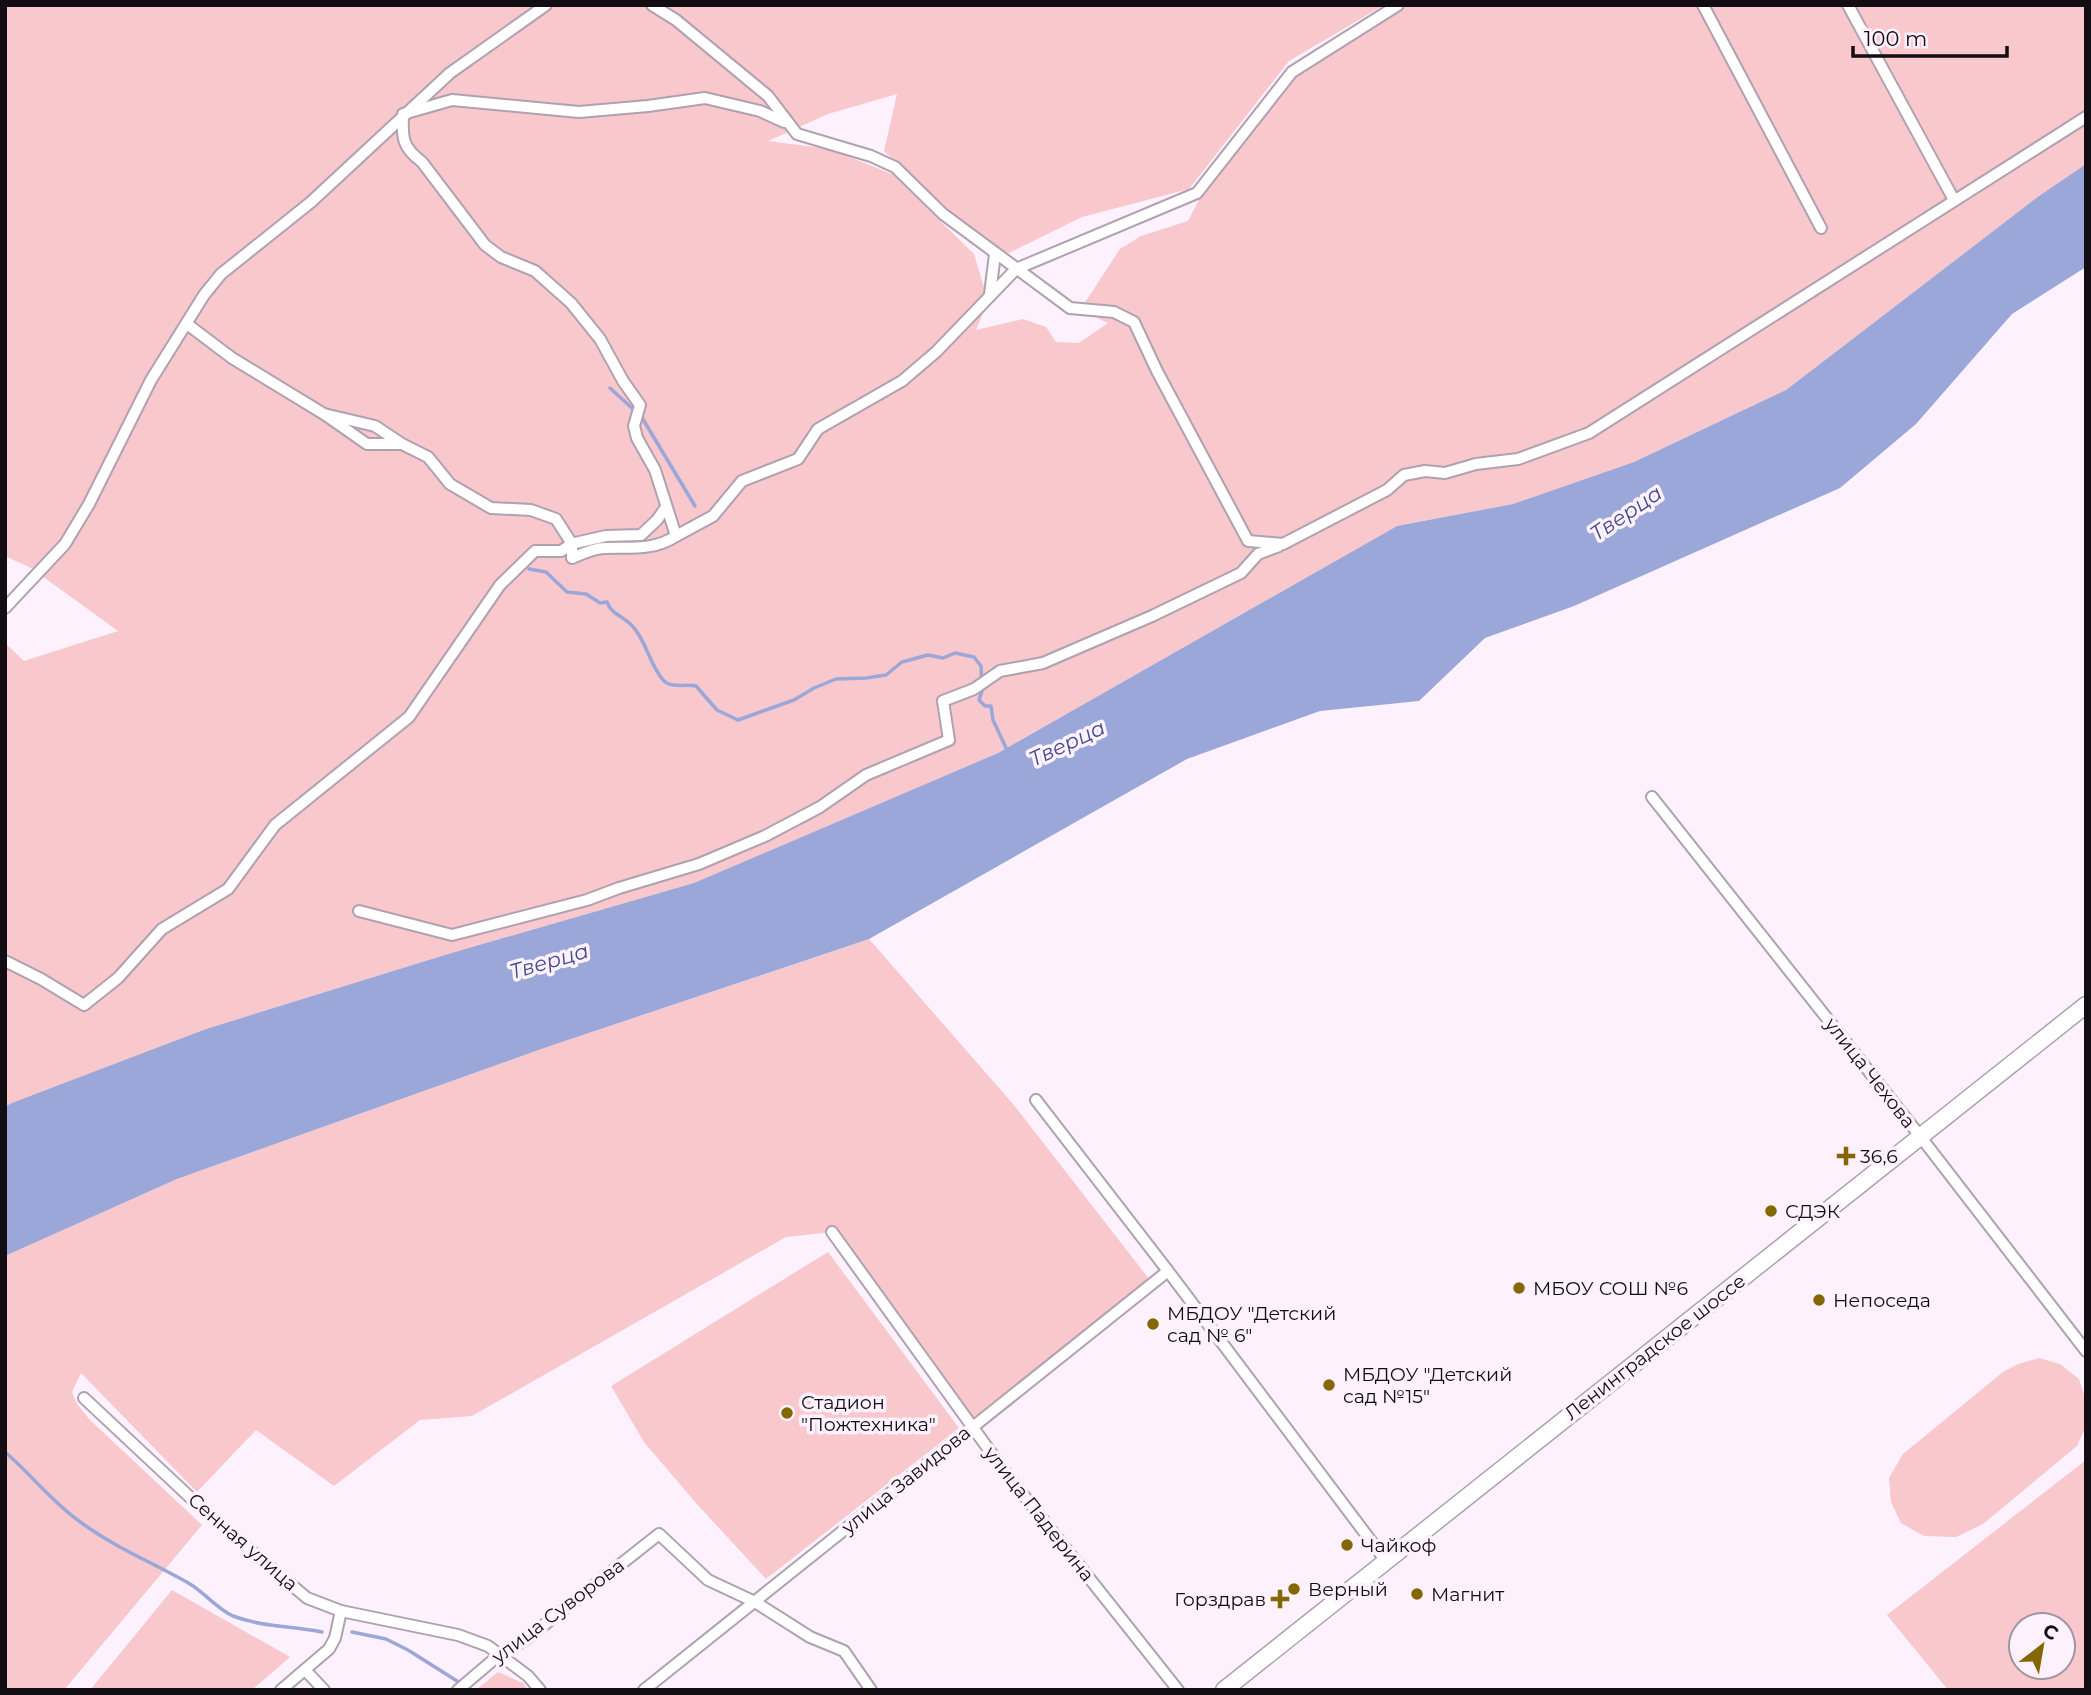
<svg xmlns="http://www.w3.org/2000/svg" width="2091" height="1695" font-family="Montserrat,sans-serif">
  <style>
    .green { fill: #f8c8cc; fill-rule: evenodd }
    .water { fill: #9aa7d8 }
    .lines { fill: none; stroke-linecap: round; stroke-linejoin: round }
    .stream { stroke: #9aa7d8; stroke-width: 3.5 }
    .minor-casing { stroke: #afa1b0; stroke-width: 14 }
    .secondary-casing { stroke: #afa1b0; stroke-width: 19 }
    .minor { stroke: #fff; stroke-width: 10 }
    .secondary { stroke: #fff; stroke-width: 16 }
    .poi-dot { fill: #846700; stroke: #fdf1fe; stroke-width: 2.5 }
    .labels { text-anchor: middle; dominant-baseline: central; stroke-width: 7; stroke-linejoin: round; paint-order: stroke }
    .street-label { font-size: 19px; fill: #120d12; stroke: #fdf1fe }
    .poi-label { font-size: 19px; fill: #120d12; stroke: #fdf1fe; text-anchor: start }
    .water-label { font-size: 21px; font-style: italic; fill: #414d8b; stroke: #fdf1fe }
  </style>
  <rect width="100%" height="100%" fill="#fdf1fe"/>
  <g class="green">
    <path d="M5,5H1384L1289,61L1189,189L1082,217L1003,256L984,242L884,151L897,94L828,114L768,141L830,149L892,174L974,254L988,301L976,330L1023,319L1046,327L1056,342L1079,343L1108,323L1080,310L1120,249L1141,236L1188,221L1202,194L1295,78L1409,5H2086V164L2039,196L1786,390L1634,462L1513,504L1397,526L998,753L694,883L448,954L206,1029L5,1107V643L24,661L118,631L31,568L5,556Z"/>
    <path d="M869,939L1013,1104L1153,1284L972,1428L832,1232L786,1237L472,1416L420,1420L334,1486L256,1430L197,1492L81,1373L72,1392L77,1404L90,1420L202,1525L64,1690H5V1256L177,1179L550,1046Z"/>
    <path d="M828,1252L959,1428L766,1579L695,1502L644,1442L611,1386Z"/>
    <path d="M2039,1358L2060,1364L2079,1379L2085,1398L2086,1426L2077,1446L1983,1524L1956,1537L1924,1536L1901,1523L1891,1502L1889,1478L1903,1454L2003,1372L2018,1364Z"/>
    <path d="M2086,1460V1690H1948L1887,1615ZM2021,1625H2063V1667H2021Z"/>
    <path d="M172,1590L290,1657L252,1690H90Z"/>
    <path d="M498,1672L523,1683L528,1690H476Z"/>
  </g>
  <path class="water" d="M2086,164V267L2012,314L1916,424L1840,488L1574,606L1485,638L1419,701L1320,711L1187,759L869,939L550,1046L177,1179L5,1256V1107L12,1103L206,1029L448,954L694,883L998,753L1397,526L1513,504L1634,462L1786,390L2039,196Z"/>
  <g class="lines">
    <g class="stream">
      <path d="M610,388L634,410"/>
      <path d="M641,416L695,506"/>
      <path d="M529,569L546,572L567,592L586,594L600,603L607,602C612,616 625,616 634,628C647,643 650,666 664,681C671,688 687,684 696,686L717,710L738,720L794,700L814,688L836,679L866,678L886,675L902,662L928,655L943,658L955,653L974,657L981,666L982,691L979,700L985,706H991L993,720L1007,750"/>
      <path d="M5,1452C31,1474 51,1501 79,1521C115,1548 152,1562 190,1584C205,1593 217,1609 233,1616C262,1627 292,1626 322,1632"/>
      <path d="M352,1632L386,1639L408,1650L457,1681"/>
    </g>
    <defs>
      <g id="minor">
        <path d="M652,5L676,20L768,96L797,134L871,156L895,167L943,214L1070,308L1114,312L1134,322L1157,371L1248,541L1283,544L1387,490L1404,475L1425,471L1445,473L1476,464L1518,459L1589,433L2086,117"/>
        <path d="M1703,5L1821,228"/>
        <path d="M1848,5L1954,200"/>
        <path d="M990,294L995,254"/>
        <path d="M187,324L232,358L324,414"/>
        <path d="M666,507L657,520L641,535L606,536L575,543L572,544V558C582,554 594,548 604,548C629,547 654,551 676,536L655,470L637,438L634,426L640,405L623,381L600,339L571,303L535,271L501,257L485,245L422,162C402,147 402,138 403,114L452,100L579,112L648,106L705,98L760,111L784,122"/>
        <path d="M676,536L713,516L742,481L798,459L818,429L902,381L936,352L1016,269L1197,193L1292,72L1398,5"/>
        <path d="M5,608L65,544L89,504L151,380L204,295L221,274L311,202L450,73L546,5"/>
        <path d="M1652,797L1920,1136L2086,1351"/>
        <path d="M359,911L452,935L587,900L619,888L699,864L765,836L820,807L866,775L949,740L943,701L974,689L1000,671L1043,663L1152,616L1241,573L1258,554L1279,546"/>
        <path d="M5,961L41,979L84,1005L118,978L162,929L228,889L275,825L409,717L500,585L535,551H561L572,544L556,519L531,510L491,508L450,484L428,457L402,444H367L324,414L375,426L402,444"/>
        <path d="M1036,1100L1168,1271L1386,1561"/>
        <path d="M832,1232L1005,1472L1178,1690"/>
        <path d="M84,1398L210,1516L307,1598L341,1611L458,1635L488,1646L528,1676L540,1690"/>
        <path d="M305,1670L324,1690"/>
        <path d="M281,1690L329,1649L335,1638L341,1611"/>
        <path d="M458,1690L499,1655L525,1640L659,1534L708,1580L755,1602L810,1637L844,1651L871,1690"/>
        <path d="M644,1690L1168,1271"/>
      </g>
      <path id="secondary" d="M1224,1690L2086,1005"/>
    </defs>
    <use href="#minor" class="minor-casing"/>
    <use href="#secondary" class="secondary-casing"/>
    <use href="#minor" class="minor"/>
    <use href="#secondary" class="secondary"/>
  </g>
  <g class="poi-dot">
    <path d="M1842.5 1145.5h7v7h7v7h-7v7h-7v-7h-7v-7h7z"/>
    <circle cx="1771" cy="1211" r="7"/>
    <circle cx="1519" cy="1288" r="7"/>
    <circle cx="1819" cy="1300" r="7"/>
    <circle cx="1153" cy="1324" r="7"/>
    <circle cx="1329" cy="1385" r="7"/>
    <circle cx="787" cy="1413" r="7"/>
    <circle cx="1347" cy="1545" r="7"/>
    <circle cx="1294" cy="1589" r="7"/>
    <circle cx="1417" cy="1594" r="7"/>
    <path d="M1276.5 1588.5h7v7h7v7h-7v7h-7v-7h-7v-7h7z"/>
  </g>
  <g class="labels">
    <g class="street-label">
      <text transform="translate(1870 1073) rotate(52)">улица Чехова</text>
      <text transform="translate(1655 1347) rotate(-38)">Ленинградское шоссе</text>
      <text transform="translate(906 1480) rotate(-39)">улица Завидова</text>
      <text transform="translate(1039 1514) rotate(52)">улица Падерина</text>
      <text transform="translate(243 1542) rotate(41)">Сенная улица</text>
      <text transform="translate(558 1611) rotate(-37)">улица Суворова</text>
    </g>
    <g class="poi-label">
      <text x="1860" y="1156">36,6</text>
      <text x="1785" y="1211">СДЭК</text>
      <text x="1533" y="1288">МБОУ СОШ №6</text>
      <text x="1833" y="1300">Непоседа</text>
      <text x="1167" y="1313">МБДОУ "Детский<tspan x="1167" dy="22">сад № 6"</tspan></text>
      <text x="1343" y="1374">МБДОУ "Детский<tspan x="1343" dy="22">сад №15"</tspan></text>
      <text x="801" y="1402">Стадион<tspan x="801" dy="22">"Пожтехника"</tspan></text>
      <text x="1361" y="1545">Чайкоф</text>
      <text x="1308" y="1589">Верный</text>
      <text x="1431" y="1594">Магнит</text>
      <text x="1266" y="1599" text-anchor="end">Горздрав</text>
    </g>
    <g class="water-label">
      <text transform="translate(1626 513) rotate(-34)">Тверца</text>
      <text transform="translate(1067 743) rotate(-25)">Тверца</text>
      <text transform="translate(549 961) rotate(-16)">Тверца</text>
    </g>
  </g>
  <rect width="2091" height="1695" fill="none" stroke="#120d12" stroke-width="14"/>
  <g transform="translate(2042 1646) rotate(31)"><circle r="33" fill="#fdf1fe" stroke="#9f96a0" stroke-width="2"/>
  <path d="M0-5L12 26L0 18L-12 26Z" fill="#846700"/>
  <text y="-10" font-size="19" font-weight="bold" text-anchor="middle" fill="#120d12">С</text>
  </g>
  <path d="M1853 46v10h154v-10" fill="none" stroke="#120d12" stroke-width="3.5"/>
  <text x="1864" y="46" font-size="21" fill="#120d12" stroke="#fdf1fe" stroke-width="5" paint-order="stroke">100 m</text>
</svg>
